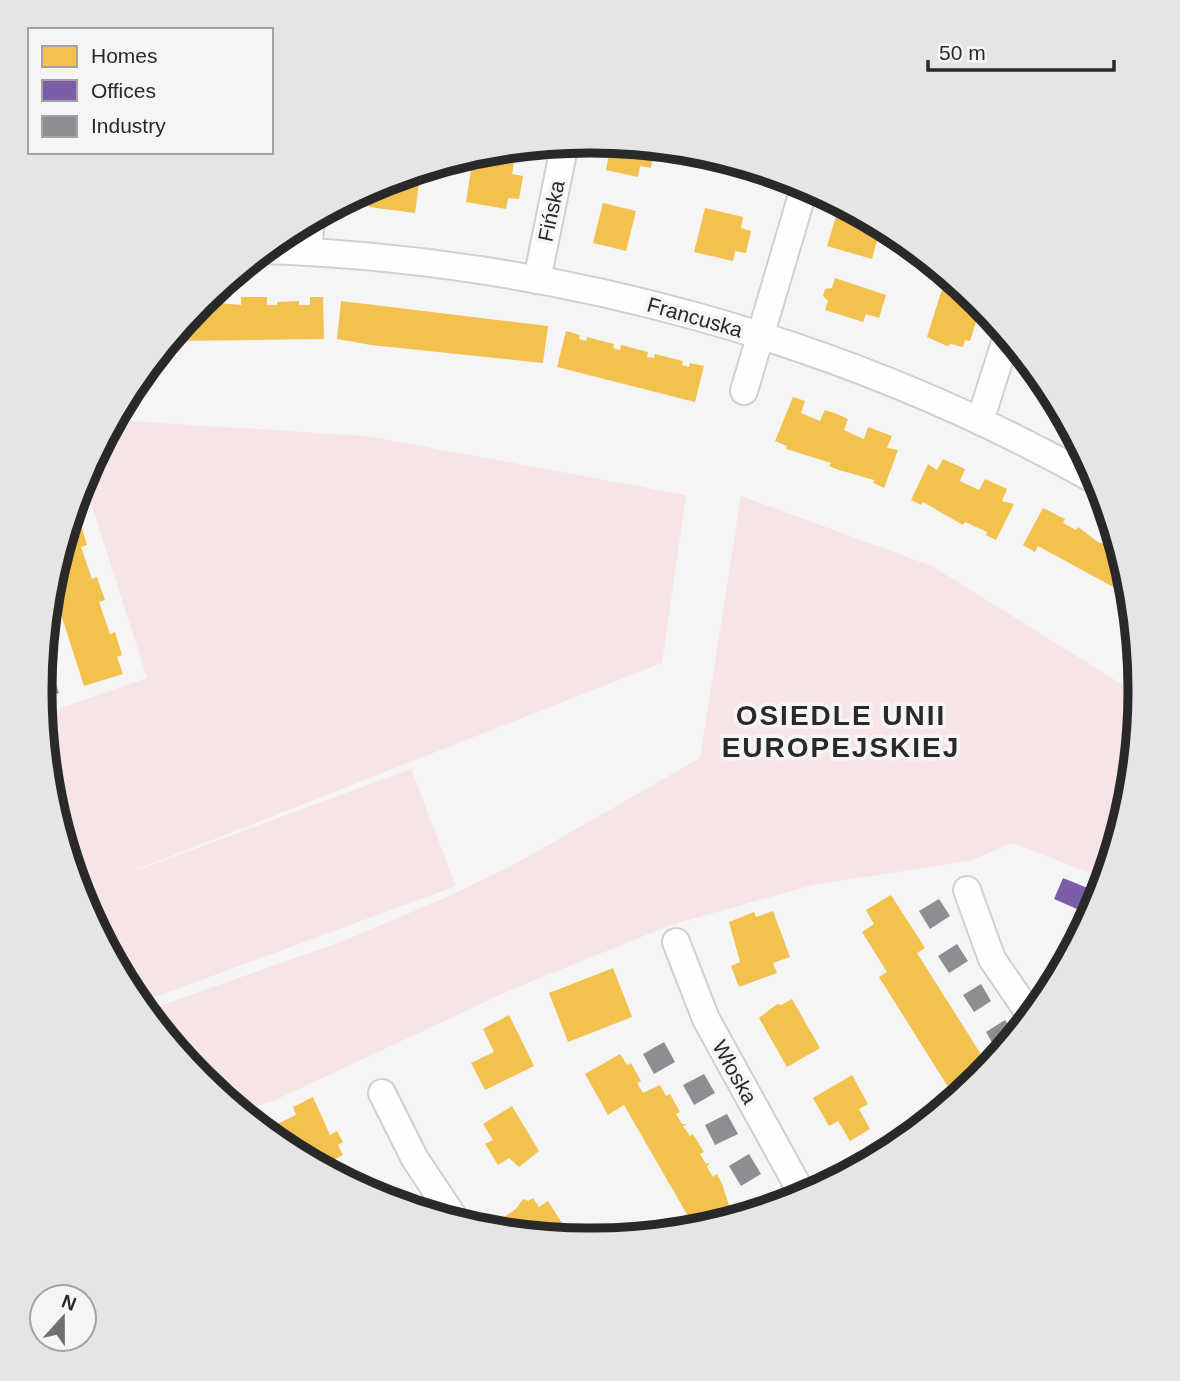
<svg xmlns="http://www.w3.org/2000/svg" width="1180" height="1381" font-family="Arial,sans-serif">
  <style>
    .green { fill: #f7e5e5 }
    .homes { fill: #f2c14e }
    .offices { fill: #7b5ea7 }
    .industry { fill: #8d8d92 }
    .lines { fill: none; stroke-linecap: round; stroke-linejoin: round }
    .street-casing { stroke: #d0d0d0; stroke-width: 30 }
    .street { stroke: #fefefe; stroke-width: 26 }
    .labels { text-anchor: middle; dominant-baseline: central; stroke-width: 7; stroke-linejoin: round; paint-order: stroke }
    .street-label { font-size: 21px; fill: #2a2929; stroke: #f6f4f6 }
    .district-label { font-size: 28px; font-weight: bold; letter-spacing: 2px; fill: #2a2929; stroke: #f6f4f6 }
    .rim { fill: none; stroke: #2a2929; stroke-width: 9 }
  </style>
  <rect width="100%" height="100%" fill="#f5f5f5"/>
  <g class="green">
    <path d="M114,420L367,436L686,495L662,663L105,882L411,769L456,886L139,1003L82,900L51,797L43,714L147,678L83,478Z"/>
    <path d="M741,496L932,566L1139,695L1129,798L1105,879L1013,843L969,861L813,885L671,925L515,988L271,1102L239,1110L201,1079L145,1011L346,940L447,897L515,864L700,758Z"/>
  </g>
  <g class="homes">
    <path d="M611,143L655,147L651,168L640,166L638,177L606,170Z"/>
    <path d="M473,157L514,163L512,174L523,176L519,199L508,198L506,209L466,202Z"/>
    <path d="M409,174L420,175L415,213L369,207L372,187Z"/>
    <path d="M603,203L636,211L626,251L593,243Z"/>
    <path d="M705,208L743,217L741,228L751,231L746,253L735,251L733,261L694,252Z"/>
    <path d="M838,210L881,226L872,259L827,246Z"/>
    <path d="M835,278L886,295L879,318L866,314L863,322L825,310L828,301L823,296L825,289L832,288Z"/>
    <path d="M944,283L959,285L977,301L975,309L980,310L976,322L970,341L965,340L963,347L951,344L947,346L927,337Z"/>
    <path d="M241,297H267V305H277V302L299,301V305H310V297H323L324,339L169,341L198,306H208V302L241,305Z"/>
    <path d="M341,301L548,326L543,363L371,345L337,339Z"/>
    <path d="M566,331L580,335L579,339L586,341L587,337L614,344L613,348L620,350L621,345L648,352L647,357L654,358L655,354L683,361L682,365L689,367L690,363L704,366L695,402L557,367Z"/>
    <path d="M793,397L805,401L801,413L820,421L825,410L837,414L848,419L844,430L859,437L864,439L868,427L892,436L887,448L898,450L884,488L873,483L874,480L839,470L829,466L831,463L786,449L787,446L775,441Z"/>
    <path d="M943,459L965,469L960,481L964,483L979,490L985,479L1007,489L1002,501L1014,504L996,540L986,535L987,532L965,522L963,525L923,502L921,505L911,500L928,464L937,470Z"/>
    <path d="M1043,508L1065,519L1063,523L1076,530L1078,527L1098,542L1119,549L1129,584L1131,604L1125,601L1128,595L1038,546L1035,552L1023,545Z"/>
    <path d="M71,516L74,524L80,522L87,545L81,547L92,579L97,577L101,589L105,600L99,602L110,634L115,632L122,655L117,657L123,674L84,686L51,583Z"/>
    <path d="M891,895L925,948L917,953L989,1067L955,1098L879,977L887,972L862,932L874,924L866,910Z"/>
    <path d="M773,911L790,957L773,963L777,973L739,987L731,966L740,962L729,922L754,912L756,917Z"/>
    <path d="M117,943L137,997L134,998L107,947Z"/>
    <path d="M613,968L632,1017L568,1042L549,993Z"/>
    <path d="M792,999L820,1048L787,1067L759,1018L777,1004L781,1005Z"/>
    <path d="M509,1015L534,1066L485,1090L471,1063L494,1052L483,1029Z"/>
    <path d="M620,1054L627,1065L631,1063L641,1081L637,1083L643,1093L660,1085L666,1096L670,1094L680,1112L676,1114L682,1124H687L683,1126L690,1136L693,1134L704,1152L700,1154L706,1164L710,1162L707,1167L713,1177L717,1174L722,1184L729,1205H734L730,1207L736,1218L696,1230L624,1105L608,1115L585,1074Z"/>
    <path d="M852,1075L868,1104L859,1109L870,1129L850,1141L838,1121L829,1126L813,1098Z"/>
    <path d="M313,1097L330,1135L337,1131L343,1142L338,1145L343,1155L320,1167L307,1160L302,1150L296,1153L286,1149L275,1125L296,1115L293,1107Z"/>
    <path d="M512,1106L539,1151L519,1167L509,1158L498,1165L485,1144L493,1140L483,1124Z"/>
    <path d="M533,1198L539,1207L548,1201L562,1223L556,1227L563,1238L515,1233L504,1217L516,1209L523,1199L528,1201Z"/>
  </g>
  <path class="offices" d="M1063,878L1100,893L1072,950L1069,949L1084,912L1054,899Z"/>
  <g class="industry">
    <path d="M55,681L59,693L41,699V685Z"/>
    <path d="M939,899L950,916L930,929L919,911Z"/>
    <path d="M957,944L968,961L949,973L938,956Z"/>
    <path d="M981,984L991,1001L974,1012L963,995Z"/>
    <path d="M1005,1020L1015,1035L998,1053L986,1032Z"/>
    <path d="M664,1042L675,1062L654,1074L643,1054Z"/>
    <path d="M704,1074L715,1093L694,1105L683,1085Z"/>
    <path d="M727,1114L738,1134L715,1145L705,1125Z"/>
    <path d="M749,1154L761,1174L741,1186L729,1166Z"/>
    <path d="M773,1195L779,1205L755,1212L752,1207Z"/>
  </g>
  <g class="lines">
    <defs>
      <g id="street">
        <path d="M265,250C555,260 845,339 1098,482"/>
        <path d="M308,252L311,219"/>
        <path d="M537,280L565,143"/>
        <path d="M744,391L805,185"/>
        <path d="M980,421L1007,336"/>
        <path d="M967,890L992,959L1031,1016"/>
        <path d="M676,942L706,1019L804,1197"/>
        <path d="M382,1093L415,1159L457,1222"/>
      </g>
    </defs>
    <use href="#street" class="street-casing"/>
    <use href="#street" class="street"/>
  </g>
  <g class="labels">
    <g class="street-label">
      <text transform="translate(551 211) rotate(-78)">Fińska</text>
      <text transform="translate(695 317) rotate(16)">Francuska</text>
      <text transform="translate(735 1072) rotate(61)">Włoska</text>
    </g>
    <g class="district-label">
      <text x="841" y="715">OSIEDLE UNII<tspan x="841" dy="32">EUROPEJSKIEJ</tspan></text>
    </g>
  </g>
  <path d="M0 0H1180V1381H0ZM589 153H591A537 537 0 0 1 1128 690V691A537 537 0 0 1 591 1228H589A537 537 0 0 1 52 691V690A537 537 0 0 1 589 153Z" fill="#e6e4e6" fill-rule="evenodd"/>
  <path class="rim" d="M589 153H591A537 537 0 0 1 1128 690V691A537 537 0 0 1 591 1228H589A537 537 0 0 1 52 691V690A537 537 0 0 1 589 153Z"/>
  <rect x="28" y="28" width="245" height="126" fill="#f6f4f6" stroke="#a4a3a4" stroke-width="2"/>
  <rect x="42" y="46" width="35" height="21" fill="#f2c14e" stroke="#a4a3a4" stroke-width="2"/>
  <text x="91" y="63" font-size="21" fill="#2a2929">Homes</text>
  <rect x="42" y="80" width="35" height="21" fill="#7b5ea7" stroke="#a4a3a4" stroke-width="2"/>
  <text x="91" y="98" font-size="21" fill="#2a2929">Offices</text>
  <rect x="42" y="116" width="35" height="21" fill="#8d8d92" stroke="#a4a3a4" stroke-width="2"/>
  <text x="91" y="133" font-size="21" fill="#2a2929">Industry</text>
  <g transform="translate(63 1318) rotate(21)"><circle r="33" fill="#f6f4f6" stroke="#a4a3a4" stroke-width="2"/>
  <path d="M0-5L12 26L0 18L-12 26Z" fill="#717070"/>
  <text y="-10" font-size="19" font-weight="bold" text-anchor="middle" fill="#2a2929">N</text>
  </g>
  <path d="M928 60v10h186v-10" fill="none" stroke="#2a2929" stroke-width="3.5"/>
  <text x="939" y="60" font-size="21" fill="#2a2929" stroke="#f6f4f6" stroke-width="5" paint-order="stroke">50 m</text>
</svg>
